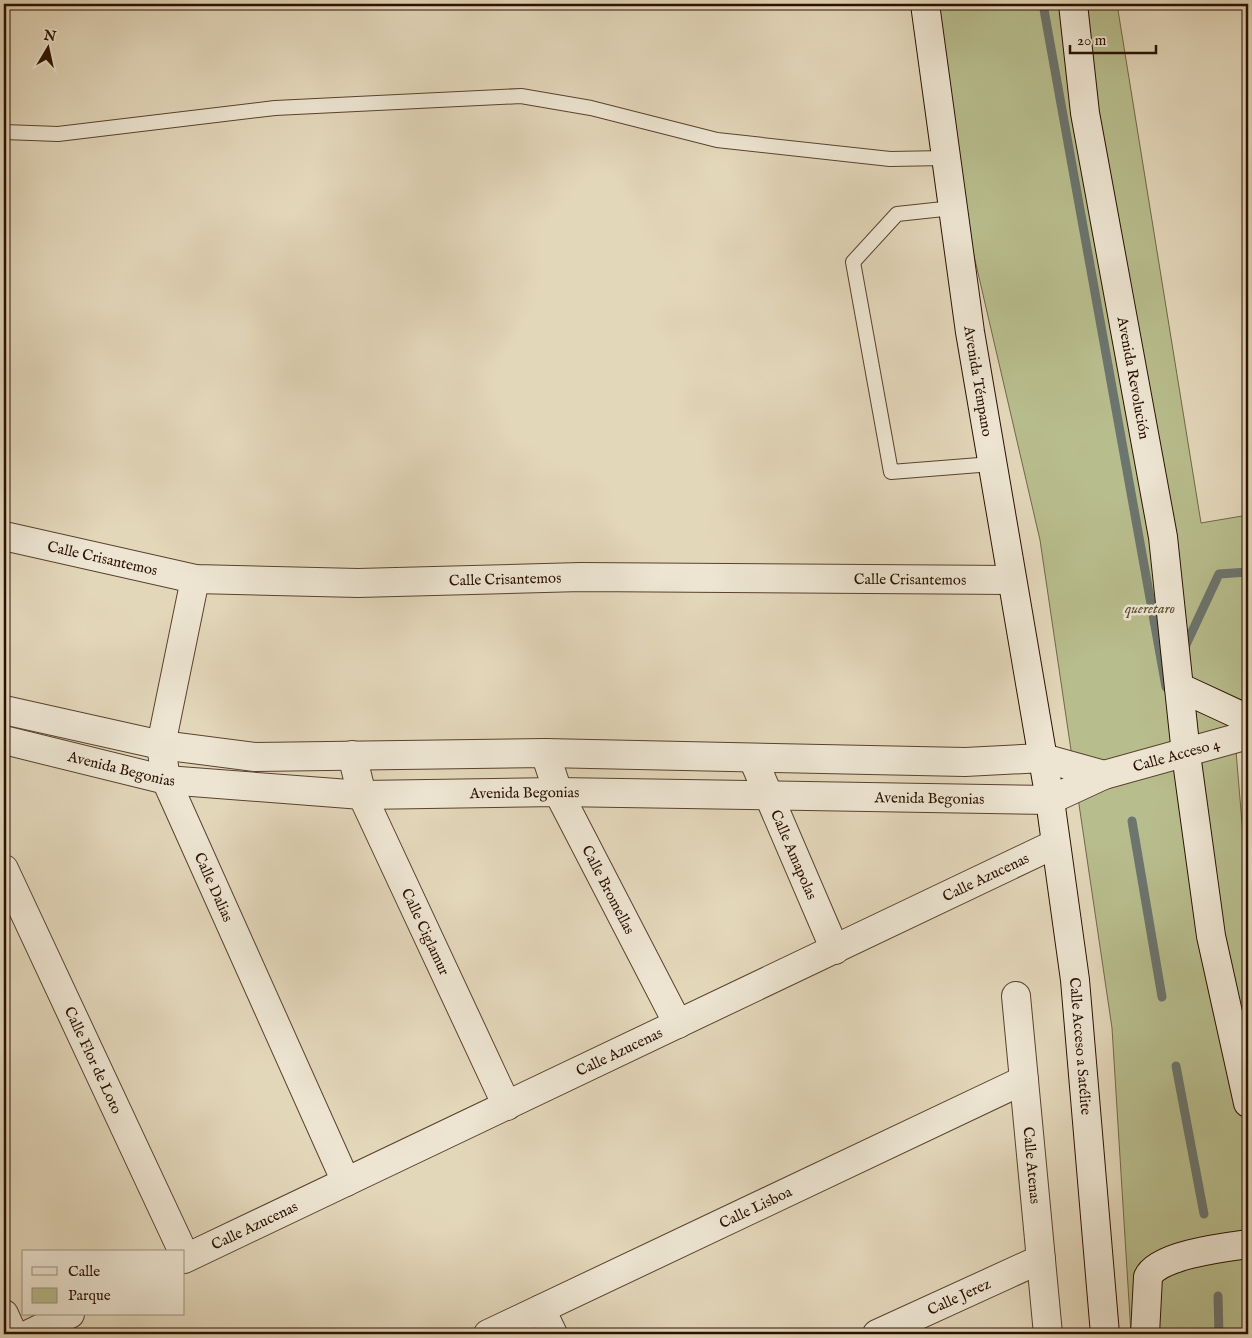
<svg xmlns="http://www.w3.org/2000/svg" width="1252" height="1338" font-family="'IM FELL English',serif">
  <style>
    .green { fill: #b8bd8d; stroke: #726746 }
    .lines { fill: none; stroke-linecap: round; stroke-linejoin: round }
    .stream { stroke: #6c756e; stroke-width: 9 }
    .service-casing { stroke: #59422e; stroke-width: 16 }
    .minor-casing { stroke: #59422e; stroke-width: 30 }
    .tertiary-casing { stroke: #59422e; stroke-width: 30 }
    .secondary-casing { stroke: #2b1100; stroke-width: 30 }
    .service { stroke: #ede5d2; stroke-width: 14 }
    .minor { stroke: #ede5d2; stroke-width: 28 }
    .tertiary { stroke: #ede5d2; stroke-width: 28 }
    .secondary { stroke: #ede5d2; stroke-width: 28 }
    .labels { text-anchor: middle; dominant-baseline: central; stroke-width: 5; stroke-linejoin: round; paint-order: stroke }
    .street-label { font-size: 15px; fill: #2b1100; stroke: #ede5d2 }
    .park-label { font-size: 15px; font-style: italic; fill: #5c4d31; stroke: #ede5d2 }
  </style>
  <rect width="100%" height="100%" fill="#e3d7ba"/>
  <filter id="stains"><feTurbulence type="fractalNoise" baseFrequency=".004" numOctaves="4"/><feColorMatrix values="0 0 0 0 .2 0 0 0 0 .09 0 0 0 0 .02 0 0 0 .5 -.17"/></filter>
  <radialGradient id="worn" r=".72"><stop offset=".6" stop-color="#630" stop-opacity="0"/><stop offset="1" stop-color="#630" stop-opacity=".3"/></radialGradient>
  <path class="green" d="M934,4H1117L1201,523L1248,515V735L1235,739L1248,895V1334H1131L1112,1028L1040,540L939,105Z"/>
  <g class="lines">
    <g class="stream">
      <path d="M1043,4L1166,687"/>
      <path d="M1183,651L1219,574L1248,572"/>
      <path d="M1132,821L1162,997"/>
      <path d="M1176,1066L1204,1214"/>
      <path d="M1218,1296L1219,1334"/>
    </g>
    <defs>
      <g id="service">
        <path d="M4,132L58,134L275,108L521,96L591,108L717,140L890,159L946,158"/>
        <path d="M953,208L897,214L853,262L891,472L992,464"/>
      </g>
      <g id="minor">
        <path id="s1" d="M4,536L195,579L358,583L581,577L1011,580"/>
        <path id="s2" d="M195,579L161,745L166,780L346,1182"/>
        <path id="s3" d="M545,753L558,792L678,1024"/>
        <path id="s4" d="M352,755L362,795L507,1106"/>
        <path id="s5" d="M753,759L835,950"/>
        <path id="s6" d="M4,869L183,1252"/>
        <path id="s7" d="M1016,996L1048,1334"/>
        <path id="s8" d="M184,1259L1055,844"/>
        <path d="M541,1309L553,1334"/>
        <path d="M4,1314L13,1334"/>
        <path d="M29,1334L70,1314"/>
        <path id="s9" d="M488,1334L1024,1080"/>
        <path id="s10" d="M877,1334L1041,1259"/>
      </g>
      <g id="tertiary">
        <path d="M4,710L161,745L255,757L545,753L965,762L1043,758L1104,775"/>
        <path id="s11" d="M4,740L166,780L362,795L558,792L1050,800L1104,775L1248,735"/>
      </g>
      <g id="secondary">
        <path id="s12" d="M925,4L970,332L1050,800L1075,980L1105,1334"/>
        <path id="s13" d="M1073,4L1085,113L1163,537L1186,754L1211,936L1248,1103"/>
        <path d="M1179,687L1248,719"/>
        <path d="M1145,1334L1148,1277C1157,1255 1226,1247 1248,1244"/>
      </g>
    </defs>
    <use href="#service" class="service-casing"/>
    <use href="#minor" class="minor-casing"/>
    <use href="#tertiary" class="tertiary-casing"/>
    <use href="#secondary" class="secondary-casing"/>
    <use href="#service" class="service"/>
    <use href="#minor" class="minor"/>
    <use href="#tertiary" class="tertiary"/>
    <use href="#secondary" class="secondary"/>
  </g>
  <g class="labels">
    <g class="street-label">
      <text stroke="none"><textPath href="#s13" startOffset="379">Avenida Revolución</textPath></text>
      <text stroke="none"><textPath href="#s12" startOffset="381">Avenida Témpano</textPath></text>
      <text stroke="none"><textPath href="#s1" startOffset="101">Calle Crisantemos</textPath></text>
      <text stroke="none"><textPath href="#s1" startOffset="506">Calle Crisantemos</textPath></text>
      <text stroke="none"><textPath href="#s1" startOffset="911">Calle Crisantemos</textPath></text>
      <text stroke="none"><textPath href="#s11" startOffset="1186">Calle Acceso 4</textPath></text>
      <text stroke="none"><textPath href="#s11" startOffset="121">Avenida Begonias</textPath></text>
      <text stroke="none"><textPath href="#s11" startOffset="526">Avenida Begonias</textPath></text>
      <text stroke="none"><textPath href="#s11" startOffset="931">Avenida Begonias</textPath></text>
      <text stroke="none"><textPath href="#s5" startOffset="104">Calle Amapolas</textPath></text>
      <text stroke="none"><textPath href="#s8" startOffset="888">Calle Azucenas</textPath></text>
      <text stroke="none"><textPath href="#s2" startOffset="322">Calle Dalias</textPath></text>
      <text stroke="none"><textPath href="#s3" startOffset="151">Calle Bromellas</textPath></text>
      <text stroke="none"><textPath href="#s4" startOffset="192">Calle Ciglamur</textPath></text>
      <text stroke="none"><textPath href="#s12" startOffset="1054">Calle Acceso a Satélite</textPath></text>
      <text stroke="none"><textPath href="#s8" startOffset="482">Calle Azucenas</textPath></text>
      <text stroke="none"><textPath href="#s6" startOffset="211">Calle Flor de Loto</textPath></text>
      <text stroke="none"><textPath href="#s7" startOffset="170">Calle Atenas</textPath></text>
      <text stroke="none"><textPath href="#s9" startOffset="296">Calle Lisboa</textPath></text>
      <text stroke="none"><textPath href="#s8" startOffset="78">Calle Azucenas</textPath></text>
      <text stroke="none"><textPath href="#s10" startOffset="90">Calle Jerez</textPath></text>
    </g>
    <g class="park-label">
      <text x="1150" y="608">queretaro</text>
    </g>
  </g>
  <rect width="1252" height="1338" fill="none" stroke="#e3d7ba" stroke-width="20"/>
  <rect x="5" y="5" width="1242" height="1328" fill="none" stroke="#2b1100" stroke-width="2.5"/>
  <rect x="10" y="10" width="1232" height="1318" fill="none" stroke="#2b1100"/>
  <rect x="22" y="1250" width="162" height="65" fill="#ede5d2" stroke="#9f907e"/>
  <rect x="32" y="1267" width="25" height="8" fill="#ede5d2" stroke="#9f907e"/>
  <text x="68" y="1276" font-size="15" fill="#2b1100">Calle</text>
  <rect x="32" y="1288" width="25" height="15" fill="#b8bd8d" stroke="#9f907e"/>
  <text x="68" y="1300" font-size="15" fill="#2b1100">Parque</text>
  <g transform="translate(48 48) rotate(9)" stroke="#ede5d2" stroke-width="4" paint-order="stroke">
  <path d="M0-4L9 19L0 12L-9 19Z" fill="#2b1100"/>
  <text y="-8" font-size="14" font-weight="bold" text-anchor="middle" fill="#2b1100">N</text>
  </g>
  <path d="M1070 45v8h86v-8" fill="none" stroke="#2b1100" stroke-width="2.5"/>
  <text x="1077" y="45" font-size="15" fill="#2b1100" stroke="#ede5d2" stroke-width="4" paint-order="stroke">20 m</text>
  <rect width="100%" height="100%" filter="url(#stains)"/>
  <rect width="100%" height="100%" fill="url(#worn)"/>
</svg>
